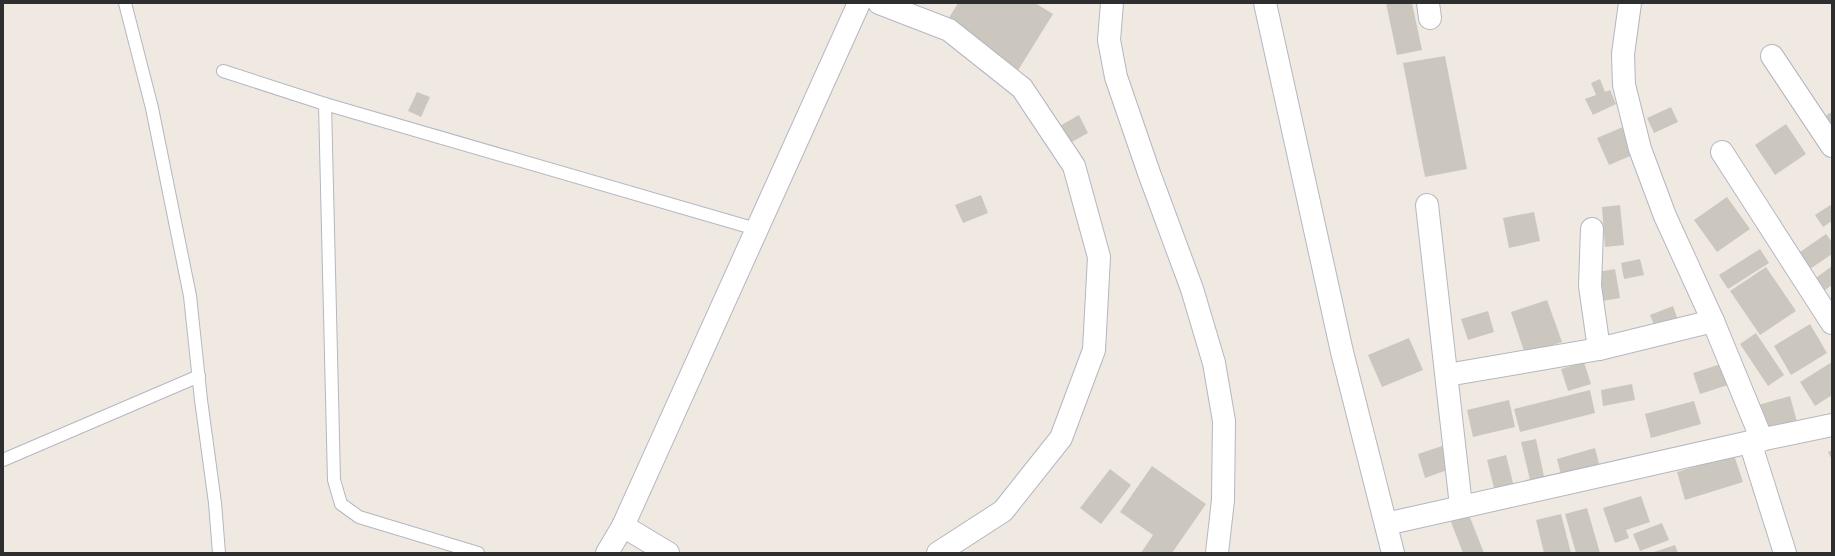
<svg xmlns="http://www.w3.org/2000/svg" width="1835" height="556" font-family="'Public Sans',sans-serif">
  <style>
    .building { fill: #cbc7bf }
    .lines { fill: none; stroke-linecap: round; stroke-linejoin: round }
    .lane-casing { stroke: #b4b7c1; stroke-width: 14 }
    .street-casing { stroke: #b4b7c1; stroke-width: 24 }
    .secondary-casing { stroke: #b4b7c1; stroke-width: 24 }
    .lane { stroke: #fff; stroke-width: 12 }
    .street { stroke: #fff; stroke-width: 22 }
    .secondary { stroke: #fff; stroke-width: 22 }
  </style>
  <rect width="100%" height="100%" fill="#efe9e1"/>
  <g class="building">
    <path d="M958,3H1035L1053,14L1017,72L944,26Z"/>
    <path d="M1386,3H1412L1422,50L1397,55Z"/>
    <path d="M1445,56L1467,169L1425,177L1403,63Z"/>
    <path d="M1600,79L1605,92L1610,90L1616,104L1593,115L1585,99L1596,95L1591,83Z"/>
    <path d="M417,92L430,97L421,117L408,111Z"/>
    <path d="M1671,107L1678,122L1654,133L1647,118Z"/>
    <path d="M1832,112V132L1823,117Z"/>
    <path d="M1079,115L1088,133L1068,144L1058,127Z"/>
    <path d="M1786,124L1806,154L1775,175L1755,145Z"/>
    <path d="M1623,127L1635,154L1609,165L1597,138Z"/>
    <path d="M981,195L988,213L963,223L955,205Z"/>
    <path d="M1727,197L1750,229L1717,252L1694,220Z"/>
    <path d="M1832,204V221L1823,227L1815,215Z"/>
    <path d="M1620,205L1624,245L1605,247L1602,207Z"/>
    <path d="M1534,212L1540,241L1509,248L1503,218Z"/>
    <path d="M1826,234L1832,242V254L1804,273L1793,257Z"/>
    <path d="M1760,249L1769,263L1728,289L1719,275Z"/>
    <path d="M1640,259L1644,275L1624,279L1621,263Z"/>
    <path d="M1832,266V285L1818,295L1809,283Z"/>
    <path d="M1766,267L1796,311L1760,335L1730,291Z"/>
    <path d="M1615,269L1620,298L1602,301L1597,272Z"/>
    <path d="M1547,300L1562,342L1525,354L1511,312Z"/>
    <path d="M1673,306L1678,320L1656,330L1650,315Z"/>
    <path d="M1488,311L1494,332L1468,340L1461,319Z"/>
    <path d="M1810,324L1827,353L1791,375L1774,346Z"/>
    <path d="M1756,333L1784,375L1768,386L1740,344Z"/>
    <path d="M1409,338L1423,370L1382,387L1368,355Z"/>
    <path d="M1584,362L1591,384L1568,391L1561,369Z"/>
    <path d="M1727,362L1734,383L1700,394L1693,373Z"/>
    <path d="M1832,362V395L1815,406L1800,382Z"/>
    <path d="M1632,384L1635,400L1603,406L1601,390Z"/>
    <path d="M1590,390L1595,413L1520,432L1514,409Z"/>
    <path d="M1790,396L1797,422L1763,432L1755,406Z"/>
    <path d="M1509,400L1515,427L1473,437L1467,410Z"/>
    <path d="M1694,401L1701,424L1651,438L1645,414Z"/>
    <path d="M1536,439L1545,481L1531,484L1521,442Z"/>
    <path d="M1442,446L1450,469L1425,478L1418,454Z"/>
    <path d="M1595,448L1599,464L1561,475L1557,459Z"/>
    <path d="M1832,450V460L1828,452Z"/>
    <path d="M1506,455L1514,487L1495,492L1487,460Z"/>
    <path d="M1734,455L1743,482L1685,500L1677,472Z"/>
    <path d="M1152,466L1206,504L1172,553H1141L1153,535L1120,512Z"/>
    <path d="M1110,469L1131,485L1101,524L1080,508Z"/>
    <path d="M1641,496L1650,522L1626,530L1629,538L1615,543L1603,508Z"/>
    <path d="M1587,508L1600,553H1576L1565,514Z"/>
    <path d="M1561,514L1571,553H1544L1536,520Z"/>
    <path d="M1469,515L1484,553H1463L1451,522Z"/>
    <path d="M1662,523L1669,540L1640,551L1633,534Z"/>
    <path d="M1675,545L1678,553H1651Z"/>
  </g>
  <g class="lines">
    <defs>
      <g id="lane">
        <path d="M125,3L152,108L190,296L201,400L215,503L219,553"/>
        <path d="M223,71L325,104L756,229"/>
        <path d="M325,104L334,480L341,504L359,517L478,553"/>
        <path d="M3,460L199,376"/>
      </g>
      <g id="street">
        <path d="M879,3L949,30L1022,88L1074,166L1099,257L1094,350L1061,438L1003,511L938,553"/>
        <path d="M1112,3L1109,40L1116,77L1149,173L1192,289L1214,363L1224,421L1223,500L1217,553"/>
        <path d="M1265,3L1342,352L1393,553"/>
        <path d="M1428,3L1430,18"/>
        <path d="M1630,3L1623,54L1624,85L1640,149L1665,216L1713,321L1762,440"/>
        <path d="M1772,56L1832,146"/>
        <path d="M1722,152L1832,323"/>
        <path d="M1427,205L1461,506"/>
        <path d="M1592,229L1590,286L1599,349"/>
        <path d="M1447,375L1599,349L1713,321"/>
        <path d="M1750,442L1785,553"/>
        <path d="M1386,524L1750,442L1832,425"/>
        <path d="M623,526L668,553"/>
      </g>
      <path id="secondary" d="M607,553L623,526L859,3"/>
    </defs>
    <use href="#lane" class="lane-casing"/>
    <use href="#street" class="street-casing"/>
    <use href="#secondary" class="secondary-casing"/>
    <use href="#lane" class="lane"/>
    <use href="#street" class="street"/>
    <use href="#secondary" class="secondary"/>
  </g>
  <rect width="1835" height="556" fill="none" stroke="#2e2e2e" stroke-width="8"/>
</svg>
